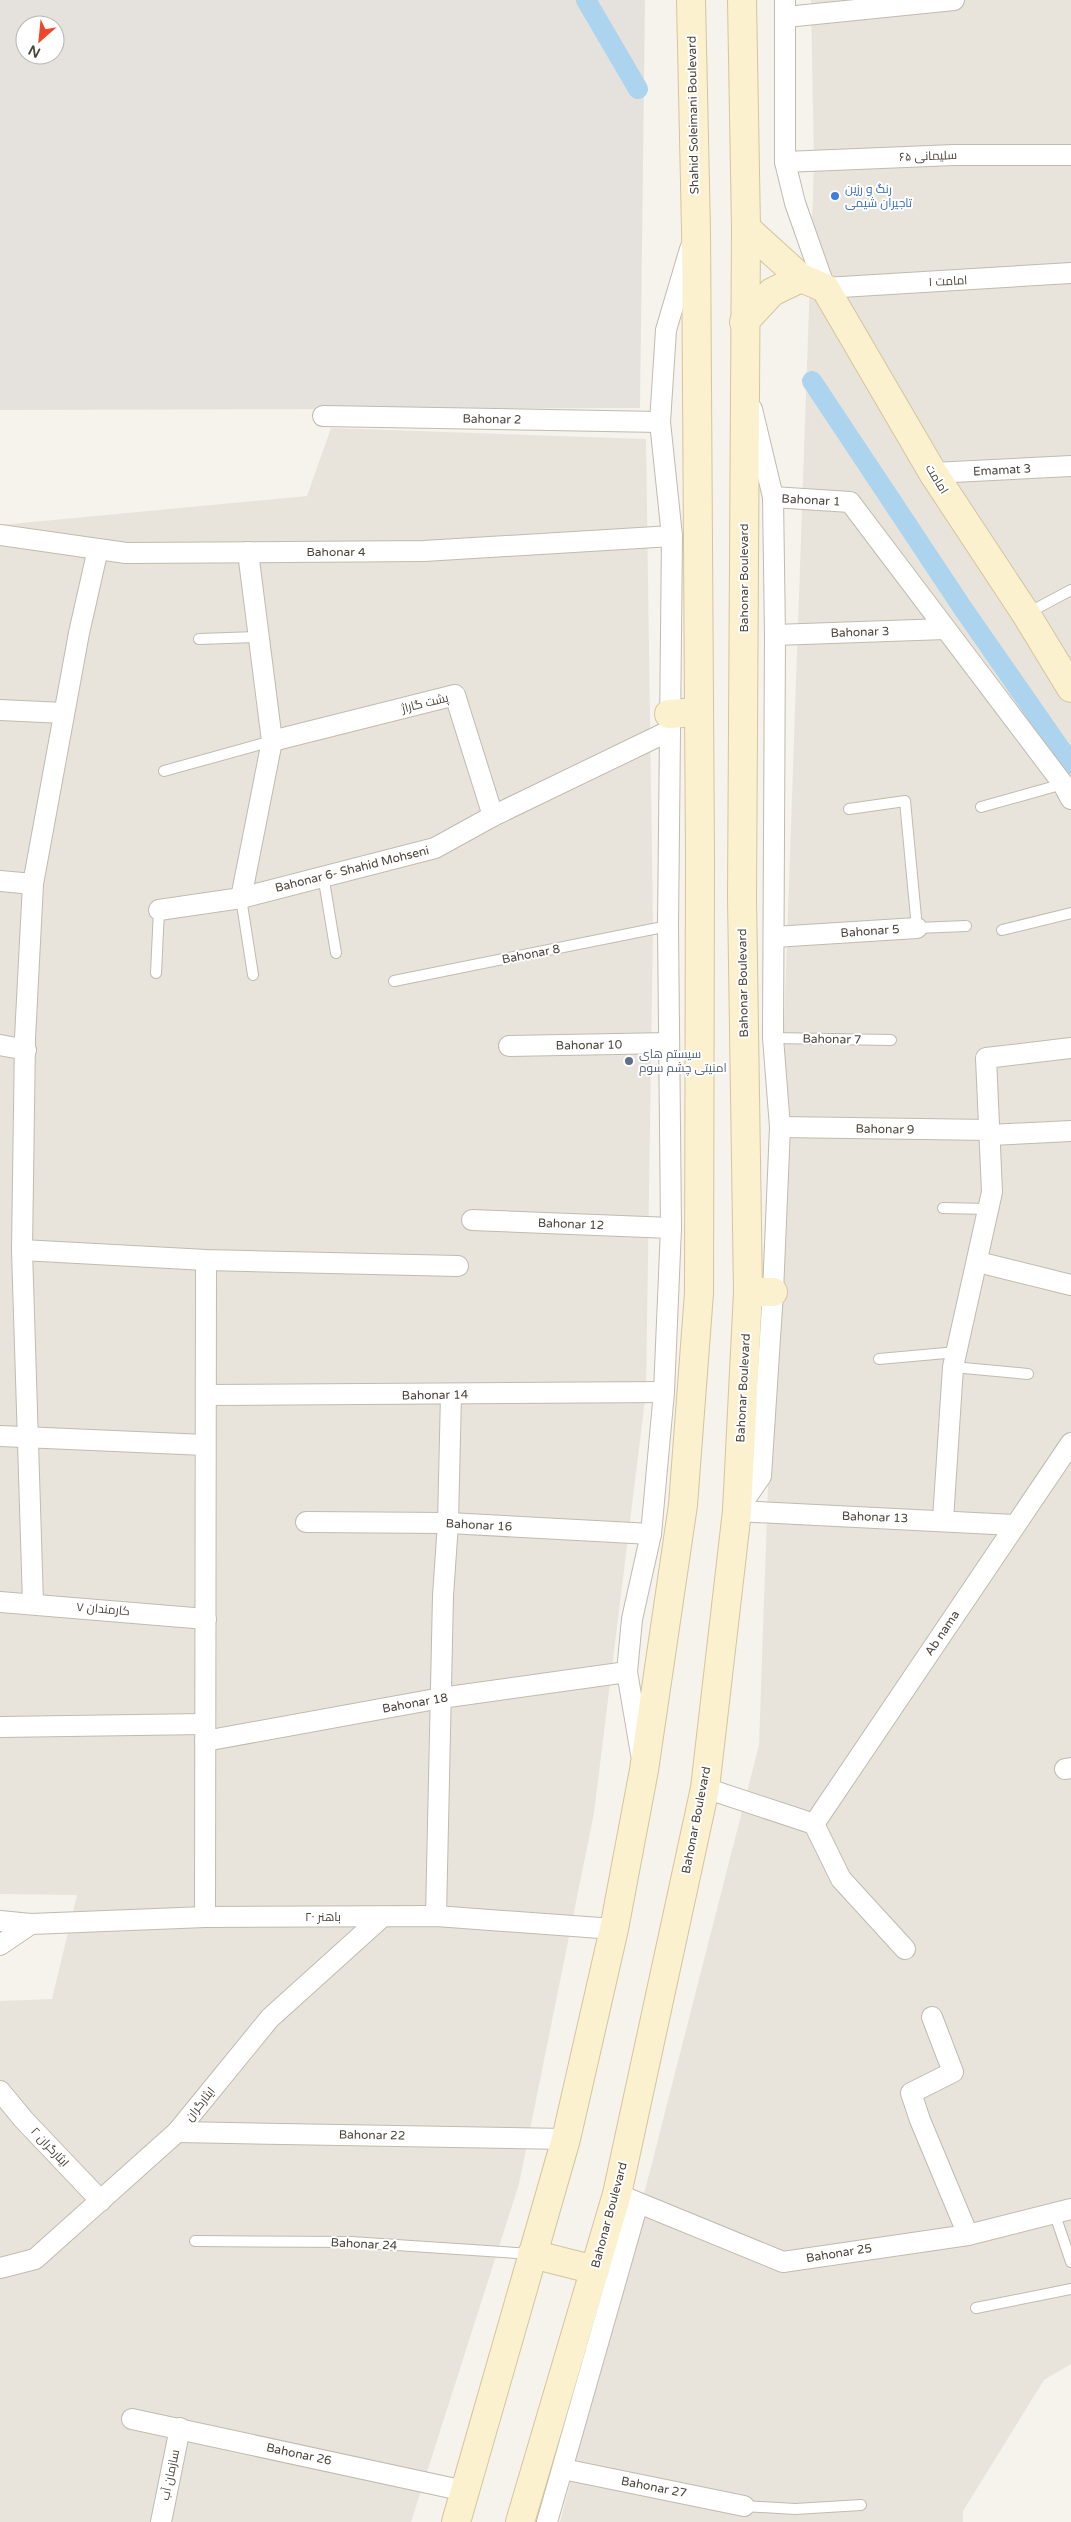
<svg xmlns="http://www.w3.org/2000/svg" width="1071" height="2522" font-family="'Varela Round',Cairo,sans-serif">
  <style>
    .residential { fill: #e9e4db }
    .industrial { fill: #e5e2dd; fill-rule: evenodd }
    .lines { fill: none; stroke-linecap: round; stroke-linejoin: round }
    .canal { stroke: #add4ee; stroke-width: 20 }
    .lane-casing { stroke: #c1baaf; stroke-width: 12 }
    .street-casing { stroke: #c1baaf; stroke-width: 22 }
    .secondary-casing { stroke: #d3c59e; stroke-width: 30 }
    .lane { stroke: #fff; stroke-width: 10 }
    .street { stroke: #fff; stroke-width: 20 }
    .secondary { stroke: #fcf1cf; stroke-width: 28 }
    .shop-dot { fill: #3f7fe0; stroke: #fff; stroke-width: 2 }
    .service-dot { fill: #5c6f8a; stroke: #fff; stroke-width: 2 }
    .labels { text-anchor: middle; dominant-baseline: central; stroke-width: 4; stroke-linejoin: round; paint-order: stroke }
    .street-label { font-size: 12px; fill: #4a433a; stroke: #fff }
    .shop-label { font-size: 12px; fill: #366cbe; stroke: #fff; text-anchor: start }
    .service-label { font-size: 12px; fill: #4e5e75; stroke: #fff; text-anchor: start }
  </style>
  <rect width="100%" height="100%" fill="#f5f3ec"/>
  <g class="residential">
    <path d="M811,0H1071V2364L1044,2380L963,2511V2522H560L759,1745L814,164Z"/>
    <path d="M331,428L646,439L653,926L646,1392L594,1813L519,2184L411,2522H0V2001L52,1999L77,1895L0,1894V525L307,496Z"/>
  </g>
  <path class="industrial" d="M0,0H645L640,408L0,410ZM25,25H55V55H25Z"/>
  <g class="lines">
    <g class="canal">
      <path d="M586,0L638,89"/>
      <path d="M812,381L964,610L1071,764"/>
    </g>
    <defs>
      <g id="lane">
        <path d="M1028,613L1071,590"/>
        <path d="M199,639L258,637"/>
        <path d="M164,771L272,741"/>
        <path d="M981,807L1063,784"/>
        <path d="M849,809L905,801L917,928L966,926"/>
        <path d="M323,875L336,953"/>
        <path d="M241,898L253,975"/>
        <path d="M1002,930L1071,913"/>
        <path d="M156,973L159,910"/>
        <path d="M394,981L668,926"/>
        <path d="M773,1038L891,1040"/>
        <path d="M943,1208L988,1209"/>
        <path d="M879,1359L957,1352"/>
        <path d="M953,1367L1028,1374"/>
        <path d="M1054,2212L1071,2262"/>
        <path d="M195,2241L351,2242L531,2254"/>
        <path d="M976,2308L1071,2289"/>
        <path d="M744,2506L795,2509L861,2505"/>
      </g>
      <g id="street">
        <path d="M785,0V162L795,203L825,288L1071,273"/>
        <path d="M786,17L954,0"/>
        <path d="M785,162L954,155H1071"/>
        <path d="M323,416L660,422"/>
        <path d="M933,473L1071,466"/>
        <path d="M773,497L850,502L1063,784L1071,799"/>
        <path d="M0,535L126,553L424,551L672,536"/>
        <path d="M775,635L945,629"/>
        <path d="M0,710L64,713"/>
        <path d="M272,741L455,695L493,816"/>
        <path d="M0,881L33,884"/>
        <path d="M241,898L272,741L248,552"/>
        <path d="M159,910L241,898L435,848L493,816L669,731"/>
        <path d="M774,937L917,928"/>
        <path d="M0,1045L26,1050"/>
        <path d="M509,1046L669,1043"/>
        <path d="M780,1127L990,1130"/>
        <path d="M990,1135L1071,1131"/>
        <path d="M472,1220L671,1228"/>
        <path d="M22,1250L206,1260L458,1266"/>
        <path d="M978,1262L1071,1285"/>
        <path d="M206,1395L664,1392"/>
        <path d="M0,1436L205,1445"/>
        <path d="M737,1511L761,1476L773,1292L780,1127L773,1038L775,635L773,497L752,409"/>
        <path d="M737,1511L1014,1525"/>
        <path d="M943,1520L953,1367L992,1192L986,1058L1071,1048"/>
        <path d="M306,1522L448,1523L651,1534"/>
        <path d="M0,1602L206,1619"/>
        <path d="M33,1603L22,1250L25,1038L33,884L79,633L98,549"/>
        <path d="M0,1727L205,1724"/>
        <path d="M205,1741L441,1698L627,1672"/>
        <path d="M641,1754L627,1672L632,1619L651,1534L664,1392L671,1228L668,926L672,536L660,422L666,330L690,249"/>
        <path d="M1065,1769L1071,1768"/>
        <path d="M705,1788L814,1824L841,1879L905,1949"/>
        <path d="M814,1824L1071,1443"/>
        <path d="M436,1916L443,1596L448,1523L451,1394"/>
        <path d="M205,1917L206,1260"/>
        <path d="M0,1921L31,1924L205,1917L436,1916L614,1929"/>
        <path d="M0,1945L31,1924"/>
        <path d="M932,2017L953,2072L911,2093L920,2120L968,2235"/>
        <path d="M0,2091L24,2120L101,2201"/>
        <path d="M177,2132L566,2139"/>
        <path d="M617,2194L783,2262L968,2235L1071,2209"/>
        <path d="M0,2268L35,2259L177,2132L270,2018L382,1917"/>
        <path d="M132,2419L465,2491"/>
        <path d="M563,2469L744,2506"/>
        <path d="M161,2522L180,2428"/>
        <path d="M547,2522L638,2203"/>
      </g>
      <g id="secondary">
        <path d="M801,278L825,288L933,473L1026,614L1071,688"/>
        <path d="M744,322L772,292L801,278L746,228"/>
        <path d="M669,714L698,712"/>
        <path d="M748,1292H773"/>
        <path d="M532,2254L595,2270"/>
        <path d="M456,2522L566,2139L614,1929L644,1770L683,1505L699,1293L700,860L696,230L691,0"/>
        <path d="M520,2522L617,2194L705,1788L737,1511L748,1292L742,897L746,228L742,0"/>
      </g>
    </defs>
    <use href="#lane" class="lane-casing"/>
    <use href="#street" class="street-casing"/>
    <use href="#secondary" class="secondary-casing"/>
    <use href="#lane" class="lane"/>
    <use href="#street" class="street"/>
    <use href="#secondary" class="secondary"/>
  </g>
  <circle class="shop-dot" cx="835" cy="196" r="5"/>
  <circle class="service-dot" cx="629" cy="1061" r="5"/>
  <g class="labels">
    <g class="street-label">
      <text transform="translate(693 115) rotate(-91)">Shahid Soleimani Boulevard</text>
      <text transform="translate(928 156) rotate(-2)">سلیمانی ۶۵</text>
      <text transform="translate(948 281) rotate(-3)">امامت ۱</text>
      <text transform="translate(492 419) rotate(1)">Bahonar 2</text>
      <text transform="translate(1002 470) rotate(-3)">Emamat 3</text>
      <text transform="translate(937 479) rotate(58)">امامت</text>
      <text transform="translate(811 500) rotate(3)">Bahonar 1</text>
      <text x="336" y="552">Bahonar 4</text>
      <text transform="translate(744 578) rotate(-90)">Bahonar Boulevard</text>
      <text transform="translate(860 632) rotate(-2)">Bahonar 3</text>
      <text transform="translate(425 703) rotate(-14)">پشت گاراژ</text>
      <text transform="translate(352 869) rotate(-14)">Bahonar 6- Shahid Mohseni</text>
      <text transform="translate(870 931) rotate(-4)">Bahonar 5</text>
      <text transform="translate(531 954) rotate(-11)">Bahonar 8</text>
      <text transform="translate(743 983) rotate(-91)">Bahonar Boulevard</text>
      <text transform="translate(832 1039) rotate(1)">Bahonar 7</text>
      <text transform="translate(589 1045) rotate(-1)">Bahonar 10</text>
      <text transform="translate(885 1129) rotate(1)">Bahonar 9</text>
      <text transform="translate(571 1224) rotate(2)">Bahonar 12</text>
      <text transform="translate(743 1388) rotate(-87)">Bahonar Boulevard</text>
      <text transform="translate(435 1395) rotate(-1)">Bahonar 14</text>
      <text transform="translate(875 1517) rotate(2)">Bahonar 13</text>
      <text transform="translate(479 1525) rotate(3)">Bahonar 16</text>
      <text transform="translate(103 1609) rotate(5)">کارمندان ۷</text>
      <text transform="translate(942 1633) rotate(-56)">Ab nama</text>
      <text transform="translate(415 1703) rotate(-10)">Bahonar 18</text>
      <text transform="translate(696 1820) rotate(-79)">Bahonar Boulevard</text>
      <text x="323" y="1917">باهنر ۲۰</text>
      <text transform="translate(200 2104) rotate(-51)">ایثارگران</text>
      <text transform="translate(372 2135) rotate(1)">Bahonar 22</text>
      <text transform="translate(50 2147) rotate(47)">ایثارگران ۲</text>
      <text transform="translate(609 2215) rotate(-75)">Bahonar Boulevard</text>
      <text transform="translate(364 2244) rotate(3)">Bahonar 24</text>
      <text transform="translate(839 2253) rotate(-9)">Bahonar 25</text>
      <text transform="translate(299 2454) rotate(12)">Bahonar 26</text>
      <text transform="translate(170 2475) rotate(-78)">سازمان آب</text>
      <text transform="translate(654 2487) rotate(11)">Bahonar 27</text>
    </g>
    <g class="shop-label">
      <text x="845" y="189">رنگ و رزین<tspan x="845" dy="14">تاجیران شیمی</tspan></text>
    </g>
    <g class="service-label">
      <text x="639" y="1054">سیستم های<tspan x="639" dy="14">امنیتی چشم سوم</tspan></text>
    </g>
  </g>
  <g transform="translate(40 40) rotate(207)"><circle r="24" fill="#ffffff" stroke="#b7b4b0"/>
  <path d="M0-4L9 19L0 12L-9 19Z" fill="#f04529"/>
  <text y="-8" font-size="14" font-weight="bold" text-anchor="middle" fill="#4a433a">N</text>
  </g>
</svg>
